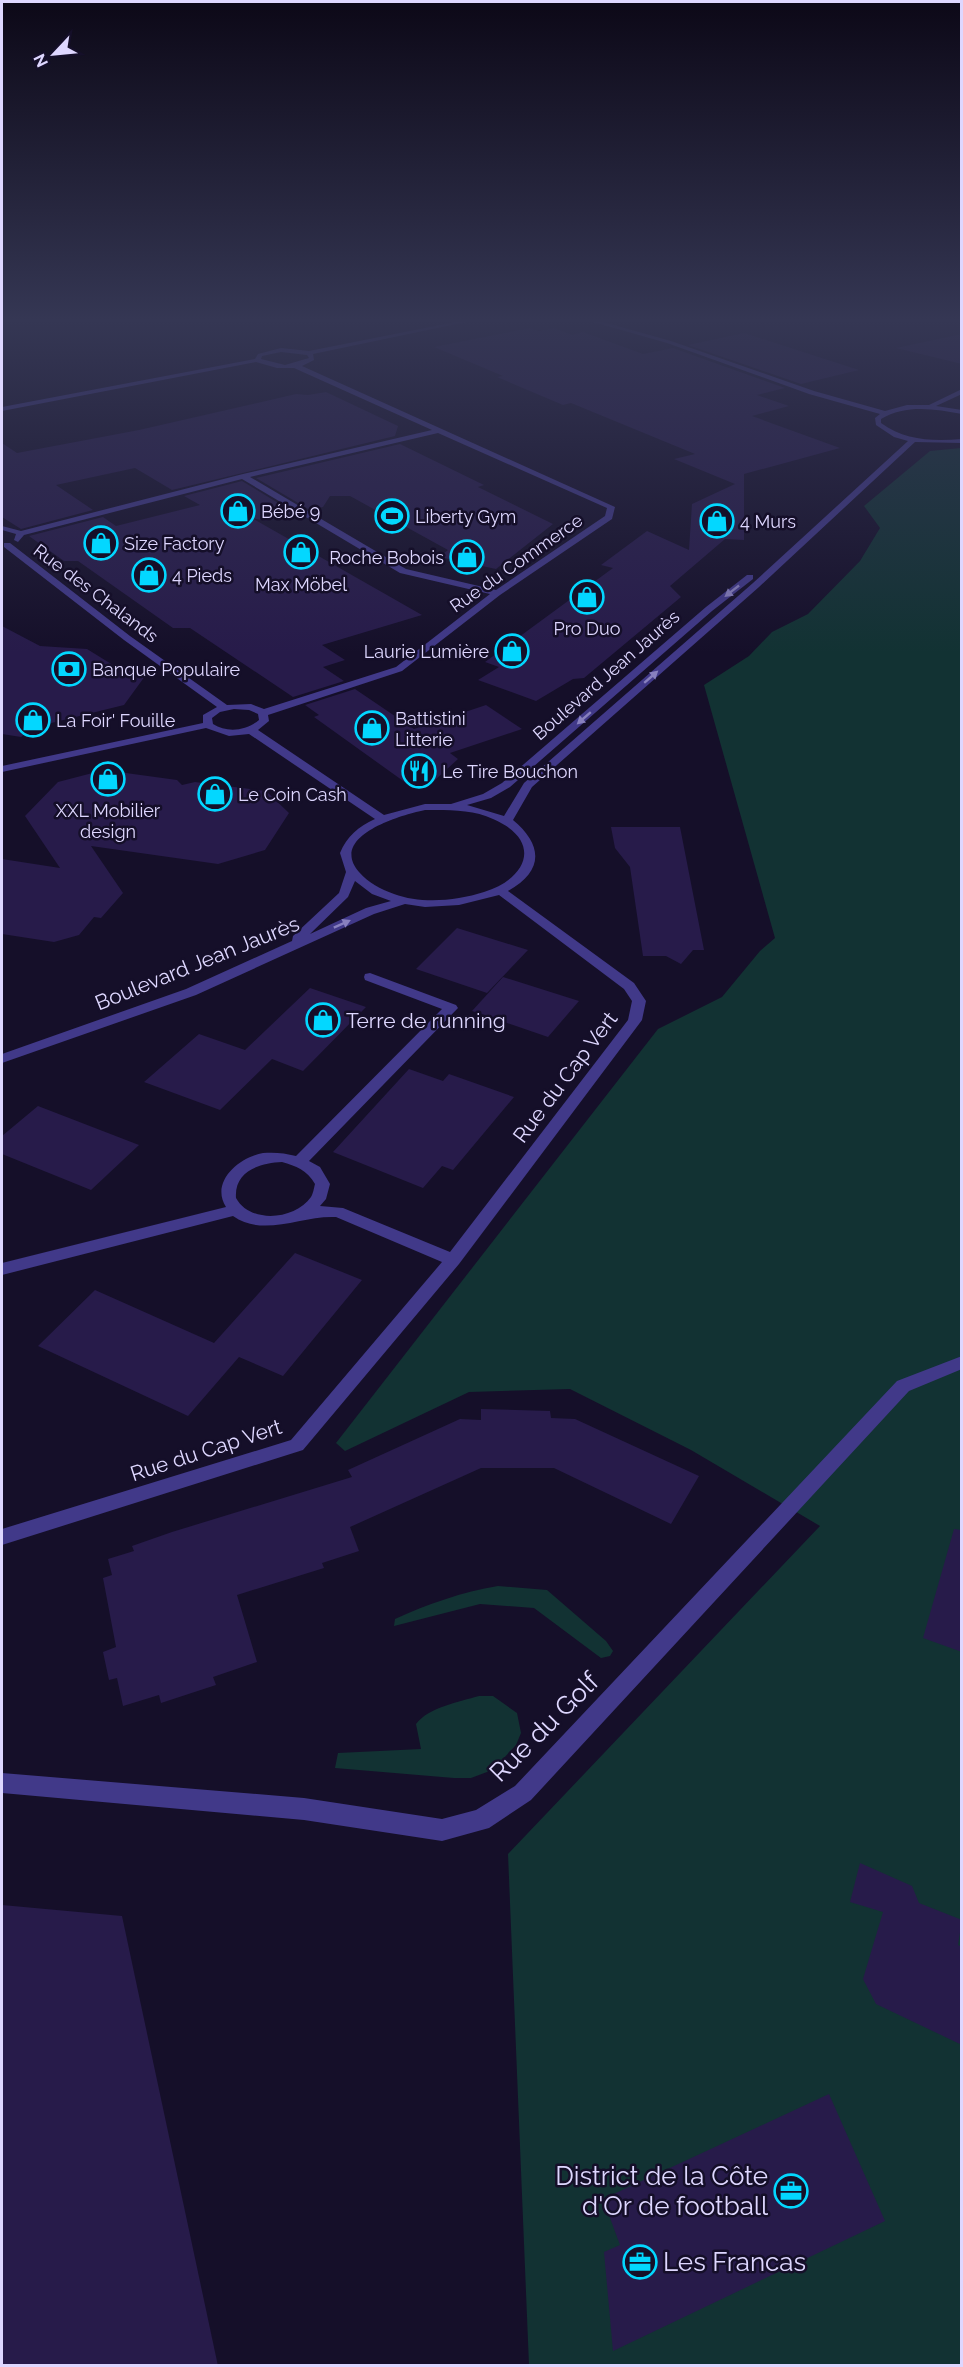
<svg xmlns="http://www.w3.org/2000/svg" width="963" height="2367" font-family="Raleway,sans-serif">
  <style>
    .green { fill: #123233 }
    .building { fill: #271b4a }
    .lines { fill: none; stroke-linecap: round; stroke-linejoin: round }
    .minor { fill: #413989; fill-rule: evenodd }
    .oneway { fill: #8880be }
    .labels { text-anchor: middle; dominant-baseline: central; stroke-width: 5; stroke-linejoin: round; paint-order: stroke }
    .far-poi-label { font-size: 18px; fill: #ded7ff; stroke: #150f29; text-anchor: start }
    .far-street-label { font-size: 18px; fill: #ded7ff; stroke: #150f29 }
    .street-label { font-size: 21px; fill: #ded7ff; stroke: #150f29 }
    .poi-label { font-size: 21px; fill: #ded7ff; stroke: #150f29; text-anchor: start }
    .near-street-label { font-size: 26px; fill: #ded7ff; stroke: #150f29 }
    .near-poi-label { font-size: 26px; fill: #ded7ff; stroke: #150f29; text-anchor: end }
  </style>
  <rect width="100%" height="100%" fill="#150f29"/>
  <g class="green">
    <path d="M961,448V2365H529L508,1854L820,1526L691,1450L570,1389L469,1392L345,1451L336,1443L658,1029L722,997L760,951L775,938L704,685L749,656L772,632L808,614L860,561L880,528L864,506L930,451Z"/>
    <path d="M498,1586L547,1590L606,1641L613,1651L610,1656L601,1658L534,1608L480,1604L394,1626L395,1619C428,1604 462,1592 498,1586Z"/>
    <path d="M479,1696H493L517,1713L521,1733L516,1745L502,1760L487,1772L471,1778H454L335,1768L338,1753L421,1749L416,1724C429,1707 459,1702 479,1696Z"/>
  </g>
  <g class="building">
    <path d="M530,328L539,331L554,328L572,335L583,332L643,354L673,348L785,388L757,395L789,406L752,416L840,448L744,474V540L725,539L670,586L681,597L584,678L573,679L536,701L478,680L499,667L485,662L613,568L601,565L647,531L689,550L692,504L735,484L674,459L695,454L571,403L563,405L497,377L503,376L434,347Z"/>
    <path d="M744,333L859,370L801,384L688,345Z"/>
    <path d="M962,334V364L896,348Z"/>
    <path d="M326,392L398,426L395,436L172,490L135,468L56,485L93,510L21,529L2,517V443L17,453L139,430L296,394L308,395Z"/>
    <path d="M400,444L484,485L478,487L553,524L496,569L439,557L448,550L350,496H330L323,507L310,510L256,478Z"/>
    <path d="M242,481L296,514L266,521L252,518L422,615L322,645L345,660L323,667L344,681L293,697L190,628H173L78,561H64L29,536L103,517L116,526L200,505L184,496Z"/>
    <path d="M2,626L40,646L87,649L121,670L148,672L124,705L31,728L21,737L2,734Z"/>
    <path d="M355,689L414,729L486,705L522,729L450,753L458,759L434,781L406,783L314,717L319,715L305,705Z"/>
    <path d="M104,770L177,780L182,785L195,782L266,791L289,813L265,850L218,864L91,846L123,893L101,918L94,917L79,935L54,942L2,934V859L60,868L25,816L58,782Z"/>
    <path d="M611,827H680L704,950H693L681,964L666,956H643L630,867L615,848Z"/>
    <path d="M457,928L528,950L487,993L416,969Z"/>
    <path d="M503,977L579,1001L548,1037L472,1011Z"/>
    <path d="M310,988L366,1007L303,1071L272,1059L220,1110L144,1082L199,1034L245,1050Z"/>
    <path d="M409,1069L443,1081L449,1074L514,1097L453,1170L442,1166L423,1188L333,1152Z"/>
    <path d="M38,1106L139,1145L91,1190L2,1154V1136Z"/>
    <path d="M295,1253L362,1280L283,1376L239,1357L188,1416L38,1346L95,1290L214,1343Z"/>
    <path d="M481,1409L550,1411L551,1418L575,1419L699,1476L671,1524L554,1468H481L350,1527L359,1551L322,1563L324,1568L237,1595L257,1662L213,1677L216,1685L161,1703L159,1695L123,1706L117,1678L109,1680L103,1652L116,1647L103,1578L112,1575L108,1559L134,1551L132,1546L172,1532L352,1477L348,1470L460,1419L481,1420Z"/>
    <path d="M954,1529L962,1530V1652L923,1638Z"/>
    <path d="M860,1863L912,1886L919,1903L962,1920L958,1945L962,1947V2045L876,2004L863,1979L883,1912L850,1902Z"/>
    <path d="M2,1905L122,1916L218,2366H2Z"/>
    <path d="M829,2094L885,2221L613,2351L604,2252L620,2245L603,2199Z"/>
  </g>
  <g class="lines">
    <g class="minor">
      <path d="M455,322H466L313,354L314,360L302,366L615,507L612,519L500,595L402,671L268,715L269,721L258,730L384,815L425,804H451L483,794L502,783L706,607L747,575H753V579L712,611L510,787L491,798L467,805L504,816L524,783L753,583L908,441L894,437L876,425L875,418L880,414L809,394L667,343L593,322H603L671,341L814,391L885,411L907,405H929L962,389V394L936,406L962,410V414C935,409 906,404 881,419V423C905,441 933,441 962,439V443L915,442L759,587L532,787L513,820C543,845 544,871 508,891L634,983L646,1001L642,1020L459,1264L303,1450L2,1545V1529L291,1440L442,1262L336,1217C302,1215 264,1238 233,1216L2,1275V1263L226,1207C210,1182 239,1157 263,1153C274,1152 285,1153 296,1156L442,1009L365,980L364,977L365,974L370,973L456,1005L458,1008L309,1161L320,1167L330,1184L326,1199L320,1206L343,1208L450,1252L628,1020L632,1001L624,989L499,895L459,905L425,907L405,904L374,914L196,995L2,1063V1054L186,989L292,941L293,936L339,893L346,872L340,853C347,836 358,827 375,819L249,734L229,736L206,728L2,772V766L203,723V715L217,707L124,640L4,547V543H10L130,636L227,705L251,704L264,709L396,667L490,594L400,573L242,479L24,535L18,542L14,540L16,534L2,530V526L21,531L243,474L432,430L294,368H277L256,362L2,411V407L255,359L258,354L281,348L309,351ZM281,352L307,355L309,358L285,365L261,359L262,356ZM438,433L607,508L605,516L496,590L406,569L250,477ZM234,709L249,710L258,714L259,720C246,731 227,733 213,724L212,718L220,712ZM425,810C447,810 472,809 493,819C542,840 529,878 484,892C456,901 421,904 394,894C380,889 369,883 359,872C328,836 401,815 425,810ZM355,881L372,894L391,901L366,908L310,934L348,897ZM282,1162C296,1166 307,1170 315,1184C314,1188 313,1194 311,1197C295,1220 250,1224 236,1198C234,1171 260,1163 282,1162Z"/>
      <path d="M962,1356V1369L909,1391L531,1800L489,1828L442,1841L304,1820L2,1793V1773L304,1798L442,1819L476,1810L515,1786L897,1381Z"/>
    </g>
  </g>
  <defs><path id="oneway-solid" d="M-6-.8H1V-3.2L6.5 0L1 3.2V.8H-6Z" transform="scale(1.5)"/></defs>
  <g class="oneway">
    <use href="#oneway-solid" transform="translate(732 591) rotate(142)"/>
    <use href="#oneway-solid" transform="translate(651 677) rotate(-41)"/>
    <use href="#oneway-solid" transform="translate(584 718) rotate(139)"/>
    <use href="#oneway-solid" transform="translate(342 924) rotate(-24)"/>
  </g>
  <linearGradient id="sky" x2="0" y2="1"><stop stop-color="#0c0817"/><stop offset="0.49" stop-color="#353754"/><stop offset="1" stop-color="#353754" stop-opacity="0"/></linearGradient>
  <rect width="963" height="653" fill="url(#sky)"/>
  <defs>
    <symbol id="shop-ring" viewBox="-11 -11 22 22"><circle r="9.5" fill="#150f29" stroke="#03d7ff" stroke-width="1.5"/><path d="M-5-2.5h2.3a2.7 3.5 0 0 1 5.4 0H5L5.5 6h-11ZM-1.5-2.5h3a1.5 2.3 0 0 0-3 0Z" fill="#03d7ff"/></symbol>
    <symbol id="stadium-ring" viewBox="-11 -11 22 22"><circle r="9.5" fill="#150f29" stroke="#03d7ff" stroke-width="1.5"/><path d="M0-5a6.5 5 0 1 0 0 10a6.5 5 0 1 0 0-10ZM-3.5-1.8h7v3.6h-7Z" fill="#03d7ff"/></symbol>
    <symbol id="bank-ring" viewBox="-11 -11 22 22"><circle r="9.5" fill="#150f29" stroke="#03d7ff" stroke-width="1.5"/><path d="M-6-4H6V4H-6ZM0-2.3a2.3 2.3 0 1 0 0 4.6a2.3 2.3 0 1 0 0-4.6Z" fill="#03d7ff"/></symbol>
    <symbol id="restaurant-ring" viewBox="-11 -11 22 22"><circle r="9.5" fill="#150f29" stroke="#03d7ff" stroke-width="1.5"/><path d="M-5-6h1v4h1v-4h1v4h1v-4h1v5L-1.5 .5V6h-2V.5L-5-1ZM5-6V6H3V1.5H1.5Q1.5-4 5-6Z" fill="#03d7ff"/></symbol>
    <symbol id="office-ring" viewBox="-11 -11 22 22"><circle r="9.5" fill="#150f29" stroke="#03d7ff" stroke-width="1.5"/><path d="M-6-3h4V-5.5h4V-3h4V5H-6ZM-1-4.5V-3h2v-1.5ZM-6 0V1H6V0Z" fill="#03d7ff"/></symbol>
  </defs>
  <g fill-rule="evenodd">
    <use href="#shop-ring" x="219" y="492" width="38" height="38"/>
    <use href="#stadium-ring" x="373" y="497" width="38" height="38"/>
    <use href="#shop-ring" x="698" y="502" width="38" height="38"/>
    <use href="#shop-ring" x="82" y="524" width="38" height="38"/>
    <use href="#shop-ring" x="282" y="533" width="38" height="38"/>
    <use href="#shop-ring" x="448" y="538" width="38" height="38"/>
    <use href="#shop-ring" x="130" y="556" width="38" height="38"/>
    <use href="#shop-ring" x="568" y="578" width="38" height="38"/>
    <use href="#shop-ring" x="493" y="632" width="38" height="38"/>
    <use href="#bank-ring" x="50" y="650" width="38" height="38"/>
    <use href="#shop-ring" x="14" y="701" width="38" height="38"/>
    <use href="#shop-ring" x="353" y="709" width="38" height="38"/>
    <use href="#restaurant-ring" x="400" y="752" width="38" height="38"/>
    <use href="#shop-ring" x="89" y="760" width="38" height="38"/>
    <use href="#shop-ring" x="196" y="775" width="38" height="38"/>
    <use href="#shop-ring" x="304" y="1001" width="38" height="38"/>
    <use href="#office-ring" x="772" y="2172" width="38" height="38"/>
    <use href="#office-ring" x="621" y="2243" width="38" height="38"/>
  </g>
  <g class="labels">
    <g class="far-poi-label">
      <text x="261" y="511">Bébé 9</text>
      <text x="415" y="516">Liberty Gym</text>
      <text x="740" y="521">4 Murs</text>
      <text x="124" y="543">Size Factory</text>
      <text x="444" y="557" text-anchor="end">Roche Bobois</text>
      <text x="172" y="575">4 Pieds</text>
      <text x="301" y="584" text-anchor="middle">Max Möbel</text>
      <text x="587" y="628" text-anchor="middle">Pro Duo</text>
      <text x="489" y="651" text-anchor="end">Laurie Lumière</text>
      <text x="92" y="669">Banque Populaire</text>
      <text x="395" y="718">Battistini<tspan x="395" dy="21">Litterie</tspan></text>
      <text x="56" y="720">La Foir' Fouille</text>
      <text x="442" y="771">Le Tire Bouchon</text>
      <text x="238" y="794">Le Coin Cash</text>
      <text x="108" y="810" text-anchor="middle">XXL Mobilier<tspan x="108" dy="21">design</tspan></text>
    </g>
    <g class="far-street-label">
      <text transform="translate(516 563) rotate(-35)">Rue du Commerce</text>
      <text transform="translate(96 593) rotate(37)">Rue des Chalands</text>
      <text transform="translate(606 675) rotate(-41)">Boulevard Jean Jaurès</text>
    </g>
    <g class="street-label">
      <text transform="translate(197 963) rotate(-22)">Boulevard Jean Jaurès</text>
      <text transform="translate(565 1077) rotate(-53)">Rue du Cap Vert</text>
      <text transform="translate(206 1450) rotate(-18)">Rue du Cap Vert</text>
    </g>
    <g class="poi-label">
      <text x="346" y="1020">Terre de running</text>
    </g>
    <g class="near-street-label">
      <text transform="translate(544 1727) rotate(-45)">Rue du Golf</text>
    </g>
    <g class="near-poi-label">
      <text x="768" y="2176">District de la Côte<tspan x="768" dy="30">d'Or de football</tspan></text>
      <text x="663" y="2262" text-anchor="start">Les Francas</text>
    </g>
  </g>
  <rect width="963" height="2367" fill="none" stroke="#ded7ff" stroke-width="6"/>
  <g transform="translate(54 54) rotate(244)" stroke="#150f29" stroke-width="4.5" paint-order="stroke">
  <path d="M0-4.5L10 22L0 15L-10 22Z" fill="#ded7ff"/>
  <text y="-9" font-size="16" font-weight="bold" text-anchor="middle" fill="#ded7ff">N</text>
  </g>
</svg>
